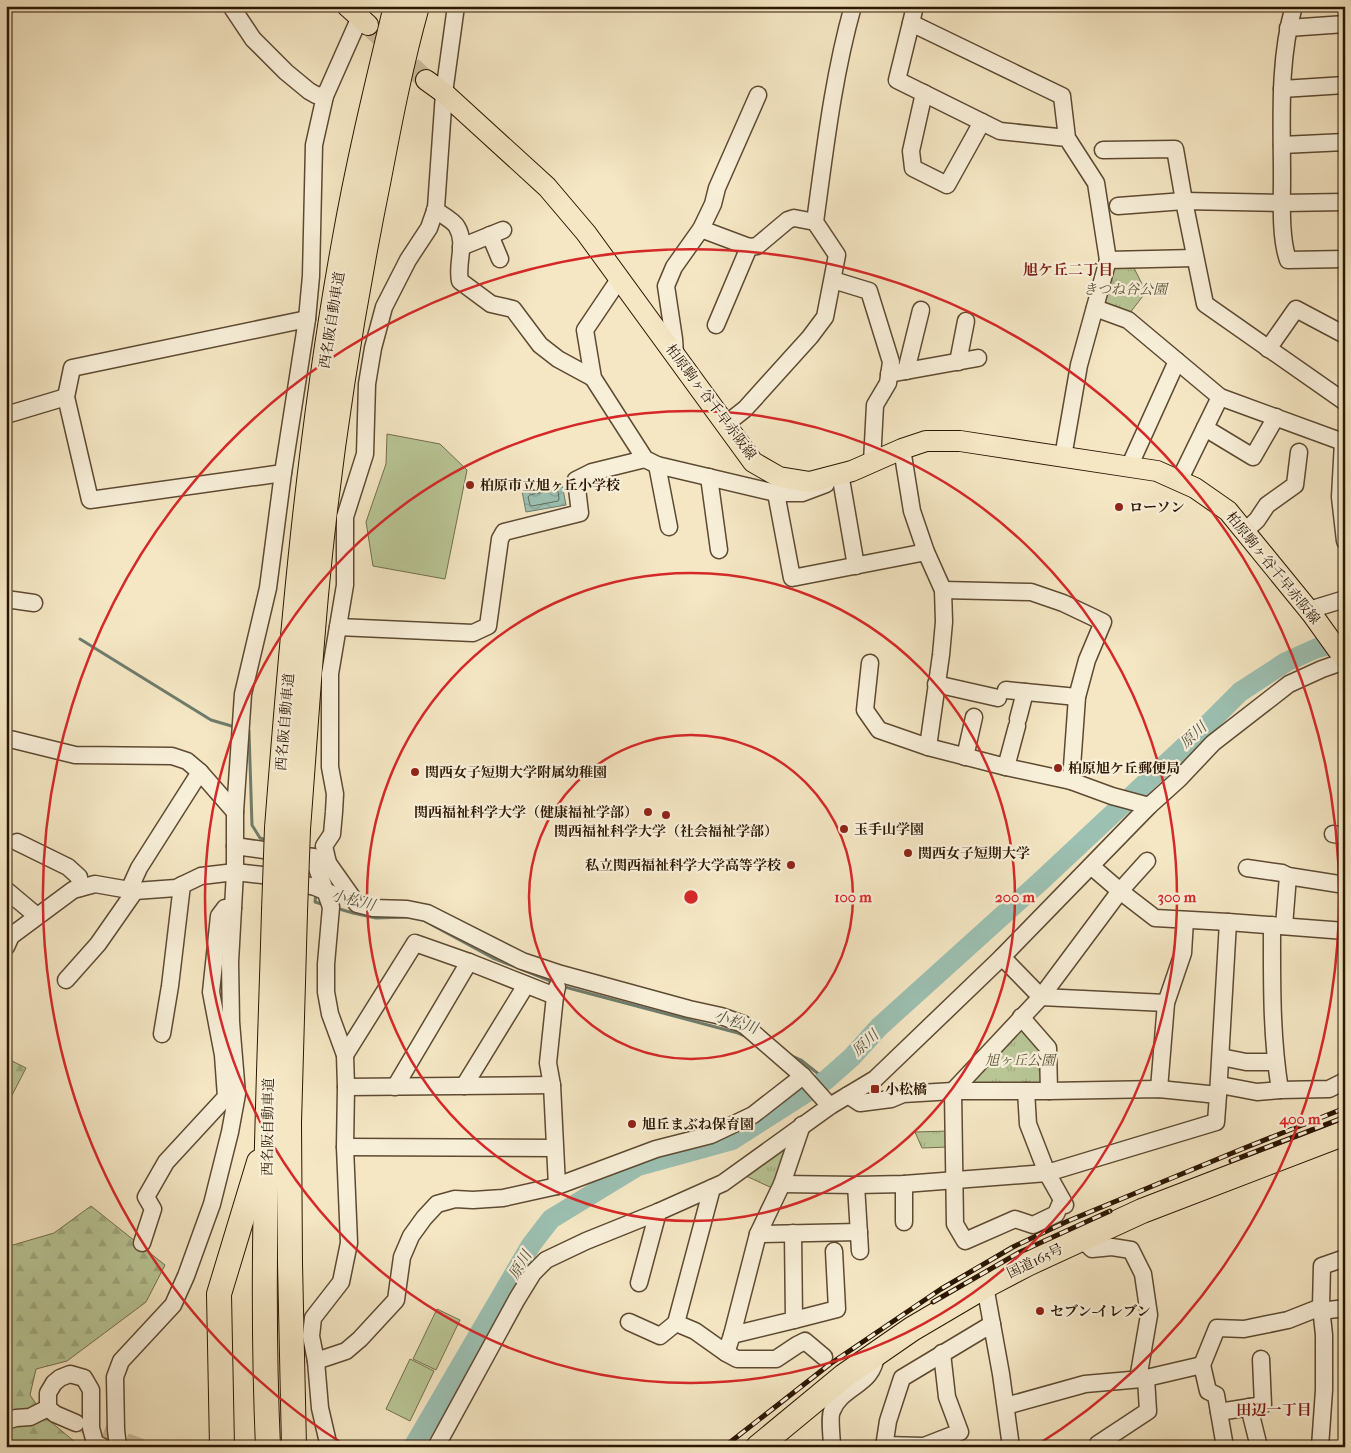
<svg xmlns="http://www.w3.org/2000/svg" width="1351" height="1453" font-family="'IM FELL French Canon','Noto Serif JP',serif">
  <style>
    .forest { fill: url(#forest-firs); stroke: #726e4c }
    .park { fill: url(#park-tufts); stroke: #726e4c }
    .pitch { fill: #b9c696; stroke: #726e4c }
    .water { fill: url(#water-waves); stroke: #6f7c6c }
    .lines { fill: none; stroke-linecap: round; stroke-linejoin: round }
    .shore { stroke: #646b5a; stroke-width: 1 }
    .stream { stroke: #6f7c6c; stroke-width: 3 }
    .river { stroke: #9cc0b2; stroke-width: 20 }
    .minor-tunnel { stroke: #cdbd9d; stroke-width: 16; stroke-dasharray: 16 8; stroke-linecap: butt }
    .major-tunnel { stroke: #cdbd9d; stroke-width: 20; stroke-dasharray: 20 10; stroke-linecap: butt }
    .minor-casing { stroke: #5e4a32; stroke-width: 19 }
    .major-casing { stroke: #2b1602; stroke-width: 22 }
    .highway-casing { stroke: #2b1602; stroke-width: 26 }
    .minor { stroke: #f8efd9; stroke-width: 16 }
    .major { stroke: #f5e7c4; stroke-width: 20 }
    .highway { stroke: #f5e7c4; stroke-width: 24 }
    .rail-casing { stroke: #2b1602; stroke-width: 5 }
    .rail { stroke: #f8efd9; stroke-width: 3; stroke-dasharray: 9; stroke-linecap: butt }
    .highway-bridge-casing { stroke: #2b1602; stroke-width: 26; stroke-linecap: butt }
    .highway-bridge { stroke: #f5e7c4; stroke-width: 24 }
    .ring { fill: none; stroke: #d62828; stroke-width: 2.5 }
    .poi-dot { fill: #8f2418; stroke: #f8efd9; stroke-width: 2 }
    .labels { text-anchor: middle; dominant-baseline: central; stroke-width: 4.5; stroke-linejoin: round; paint-order: stroke }
    .park-label { font-size: 14px; font-style: italic; fill: #5d5436; stroke: #f8efd9 }
    .street-label { font-size: 14px; fill: #2b1602; stroke: #f8efd9 }
    .poi-label { font-size: 14px; font-weight: bold; fill: #2b1602; stroke: #f8efd9; text-anchor: start }
    .neighbourhood-label { font-size: 15px; font-weight: bold; fill: #7a1f14; stroke: #f8efd9 }
    .water-label { font-size: 15px; font-style: italic; fill: #535240; stroke: #f8efd9 }
    .centre { fill: #d62828; stroke: #f8efd9; stroke-width: 2.5 }
    .ring-label { font-size: 15px; text-anchor: middle; font-weight: bold; fill: #d62828; stroke: #f8efd9; stroke-width: 4.5; stroke-linejoin: round; paint-order: stroke }
  </style>
  <defs>
    <pattern id="forest-firs" width="22" height="20" patternUnits="userSpaceOnUse" patternTransform="scale(1.25)"><rect width="22" height="20" fill="#b9c696"/><path d="M5 1l3.5 6h-7zM16 11l3.5 6h-7z" fill="#9fa980"/></pattern>
    <pattern id="park-tufts" width="24" height="20" patternUnits="userSpaceOnUse" patternTransform="scale(1.25)"><rect width="24" height="20" fill="#b9c696"/><path d="M3 7l-1-3M5 7V3M7 7l1-3M15 17l-1-3M17 17v-4M19 17l1-3" fill="none" stroke="#9fa980"/></pattern>
    <pattern id="water-waves" width="16" height="10" patternUnits="userSpaceOnUse" patternTransform="scale(1.25)"><rect width="16" height="10" fill="#9cc0b2"/><path d="M0 5q4-4 8 0t8 0" fill="none" stroke="#87a497"/></pattern>
  </defs>
  <rect width="100%" height="100%" fill="#f5e7c4"/>
  <filter id="stains"><feTurbulence type="fractalNoise" baseFrequency=".004" numOctaves="4"/><feColorMatrix values="0 0 0 0 .2 0 0 0 0 .09 0 0 0 0 .02 0 0 0 .5 -.17"/></filter>
  <radialGradient id="worn" r=".72"><stop offset=".6" stop-color="#630" stop-opacity="0"/><stop offset="1" stop-color="#630" stop-opacity=".3"/></radialGradient>
  <g class="forest">
    <path d="M6,1058L26,1068L6,1107Z"/>
    <path d="M91,1206L165,1265L146,1302L67,1361L36,1369L30,1395L45,1417L81,1447H6V1247L54,1233Z"/>
  </g>
  <g class="park">
    <path d="M1117,265L1134,268L1146,292L1129,314L1107,308L1104,302L1112,268Z"/>
    <path d="M1018,1027L1040,1044L1044,1083L975,1087L971,1079Z"/>
    <path d="M949,1131V1147L922,1148L915,1132Z"/>
    <path d="M792,1142L772,1188L746,1176Z"/>
  </g>
  <g class="pitch">
    <path d="M387,434L440,444L467,470L445,579L373,566L366,522L386,464Z"/>
    <path d="M437,1309L460,1320L436,1370L413,1359Z"/>
    <path d="M410,1359L434,1371L410,1421L386,1409Z"/>
  </g>
  <path class="water" d="M562,484L566,505L526,512L522,491Z"/>
  <g class="lines">
    <path class="shore" d="M556,490L558,491L559,499L558,501L532,506L530,505L528,497L530,495Z"/>
    <g class="stream">
      <path d="M80,639L211,720L235,727"/>
      <path d="M246,730L249,731L252,825L260,838L267,840"/>
      <path d="M316,893L315,902L325,905"/>
      <path d="M336,908L353,913L376,918L408,917"/>
      <path d="M421,919L493,958L553,982"/>
      <path d="M561,986L738,1033L745,1036"/>
      <path d="M790,1055L801,1060L826,1080"/>
    </g>
    <path class="river" d="M413,1447L531,1245L551,1219L638,1166L732,1140L826,1080L852,1057L879,1027L1043,879L1201,731L1240,692L1286,662L1317,648L1345,641"/>
    <path class="minor-tunnel" d="M81,1424L142,1447"/>
    <path class="major-tunnel" d="M368,25L426,80"/>
    <defs>
      <g id="minor">
        <path d="M231,6L253,39L286,72L309,91L316,95L325,96"/>
        <path d="M1294,6C1278,61 1282,120 1282,177C1282,202 1280,237 1288,260L1345,259"/>
        <path d="M911,23L915,6"/>
        <path d="M1288,28L1345,24"/>
        <path d="M1282,89L1345,85"/>
        <path d="M924,93L911,151L913,168L947,185L982,122"/>
        <path d="M1282,145L1345,142"/>
        <path d="M1103,150L1175,149L1184,201L1205,304L1345,402"/>
        <path d="M1118,206L1184,201L1282,203L1345,202"/>
        <path d="M435,210C441,214 454,221 457,227C467,244 456,263 460,281L491,304L513,309L540,345L558,359L593,378"/>
        <path d="M701,229L749,247L757,246L788,220L794,218L815,222"/>
        <path d="M490,235L500,259"/>
        <path d="M461,247L503,230"/>
        <path d="M1108,260L1195,258"/>
        <path d="M620,278L585,330L593,378L645,459L657,465L776,493H802L826,484"/>
        <path d="M833,280L869,291L891,362L888,383L875,405L872,462"/>
        <path d="M1095,308L1128,320L1220,397L1343,442"/>
        <path d="M716,325L749,247"/>
        <path d="M1268,349L1296,309L1345,335"/>
        <path d="M675,354L674,339L666,286L674,267L701,229L713,204L717,188L758,95"/>
        <path d="M958,362L966,321"/>
        <path d="M906,371L921,310"/>
        <path d="M889,374L978,358"/>
        <path d="M6,415L66,397"/>
        <path d="M726,424L745,409L810,337L825,317L837,255L815,222C825,149 833,77 853,6"/>
        <path d="M1205,428L1253,457L1276,417"/>
        <path d="M1345,438L1343,442L1340,497L1345,541"/>
        <path d="M902,449L912,511L926,552L943,590L944,622L941,655L928,747"/>
        <path d="M1063,457L1079,365L1108,260L1096,183L1067,138L1000,131L897,80L911,23L1062,96L1067,138"/>
        <path d="M657,465L669,527"/>
        <path d="M1129,467L1177,361"/>
        <path d="M283,473L90,500L66,397L72,368L307,319"/>
        <path d="M709,477L719,550"/>
        <path d="M841,479L856,566"/>
        <path d="M1179,481L1220,397"/>
        <path d="M776,493L792,578L926,552"/>
        <path d="M1245,531L1257,520L1267,505L1295,485L1299,452"/>
        <path d="M943,590L1031,592L1063,603L1103,622L1087,660L1077,697L1071,781"/>
        <path d="M6,599L34,603"/>
        <path d="M1309,610L1345,599"/>
        <path d="M338,627L473,633L488,626L500,539L504,532L580,513L576,480L592,472L645,459"/>
        <path d="M870,663L865,710L879,730L928,747L1006,767L1071,781L1112,796L1149,806"/>
        <path d="M936,684L998,698"/>
        <path d="M1006,690L1077,697"/>
        <path d="M1018,719L1025,692"/>
        <path d="M6,738L75,755L172,756L187,761L200,772L235,812"/>
        <path d="M965,757L974,717"/>
        <path d="M1006,767L1017,726"/>
        <path d="M1333,834L1345,836"/>
        <path d="M17,842L68,867L79,877L80,888"/>
        <path d="M235,846L313,857L328,863L357,904L373,908L407,909L427,913L522,961L561,974L689,1009L721,1016L743,1024L803,1076L830,1106"/>
        <path d="M313,857L331,907L326,964V992L330,1014L345,1055L346,1087L345,1147L349,1243L341,1282L313,1318L311,1336L316,1361L320,1408L329,1447"/>
        <path d="M328,863L324,846L332,834L334,812L335,794L330,767V674L345,585V517L365,454L367,384L373,348L384,307L408,260L429,228L436,208L444,93L456,6"/>
        <path d="M1091,866L1120,891L1155,918L1228,922L1345,931"/>
        <path d="M1247,868L1282,873L1288,876L1345,885"/>
        <path d="M6,890L37,916"/>
        <path d="M129,890L139,868L200,772"/>
        <path d="M1272,925C1272,980 1271,1035 1280,1090"/>
        <path d="M1284,926L1288,876"/>
        <path d="M6,947L11,936L73,890L95,884L135,891L176,888L201,876L235,872L262,875L315,887L332,894"/>
        <path d="M1002,957L1041,997L1166,1003"/>
        <path d="M66,980L98,944L135,891"/>
        <path d="M1021,1017L1048,1048L1049,1091"/>
        <path d="M162,1034L170,986L182,885"/>
        <path d="M345,1055L415,943L469,962L555,996"/>
        <path d="M1221,1057L1246,1062H1276"/>
        <path d="M1220,1085L1257,1092L1280,1090L1329,1089L1345,1081"/>
        <path d="M464,1086L526,985"/>
        <path d="M346,1087L552,1085"/>
        <path d="M395,1087L469,962"/>
        <path d="M1159,1089L1166,1003L1183,953L1185,920"/>
        <path d="M1026,1091L1028,1124L1047,1173L1065,1205"/>
        <path d="M848,1095L860,1103L891,1099L903,1094L953,1091H1049L1159,1089L1218,1095L1228,922"/>
        <path d="M345,1147L554,1148"/>
        <path d="M782,1184L856,1185L904,1184L1047,1173L1216,1122L1218,1095"/>
        <path d="M856,1185L860,1251"/>
        <path d="M557,1186L552,1085L548,1063L555,996L557,987"/>
        <path d="M712,1188L676,1323L695,1331L726,1353L732,1335L794,1320L793,1233"/>
        <path d="M1062,1200L1056,1214L1033,1225L1015,1219L965,1241L955,1224L953,1091L1041,997L1120,891L1147,861"/>
        <path d="M904,1222V1184"/>
        <path d="M758,1234L859,1232"/>
        <path d="M1082,1239L1092,1249L1112,1247L1131,1250L1143,1274L1149,1315L1138,1379"/>
        <path d="M142,1243L153,1209L146,1197L166,1162L226,1097L223,1055L211,992L219,916L225,908H233"/>
        <path d="M639,1283L658,1212"/>
        <path d="M985,1286L1001,1374L1011,1447"/>
        <path d="M1321,1311L1345,1308"/>
        <path d="M794,1320L837,1309L834,1251"/>
        <path d="M629,1322L660,1336L676,1323"/>
        <path d="M732,1335L758,1234L782,1184L802,1125"/>
        <path d="M726,1353L737,1359H776L797,1345L805,1341L824,1357"/>
        <path d="M316,1361L346,1351L360,1339L396,1300L402,1257L411,1236L424,1218L437,1204L455,1199L473,1200L503,1198L557,1186L656,1149L711,1135L753,1115L803,1076"/>
        <path d="M1006,1406L1085,1384L1142,1379L1202,1365"/>
        <path d="M1249,1407L1259,1447"/>
        <path d="M1219,1412L1263,1405L1261,1359"/>
        <path d="M6,1421L16,1418L30,1417L48,1408"/>
        <path d="M76,1423L55,1414L48,1408V1393L54,1383L60,1378L70,1374L84,1378L91,1390V1428L95,1443L103,1447"/>
        <path d="M884,1445L924,1446L960,1432L947,1397L942,1353"/>
        <path d="M118,1447L116,1430L115,1377L121,1361L173,1305L186,1276L212,1204L230,1132L237,1094L231,1022L230,962L235,872V812L243,694L268,588L283,473L307,319L311,276L314,145L325,96L360,17"/>
        <path d="M436,1447L517,1299L533,1273L546,1260L586,1241L658,1212L723,1183L830,1106L875,1079L1002,957L1149,806L1179,779L1213,743L1289,684L1322,669L1345,661"/>
        <path d="M832,1447C832,1439 829,1417 832,1411C842,1385 874,1386 876,1354"/>
        <path d="M884,1447L888,1421L902,1378L992,1324"/>
        <path d="M1098,1447V1444L1148,1411L1146,1378"/>
        <path d="M1225,1447L1216,1395L1208,1391L1202,1365L1217,1328L1244,1329L1288,1320L1321,1307"/>
        <path d="M1320,1447L1324,1390V1335L1321,1307L1322,1266L1345,1258"/>
      </g>
      <g id="major">
        <path d="M347,6L368,25"/>
        <path d="M426,80L444,93L547,187L586,233L753,462L779,477L810,482L852,471L902,449L926,441H960L1157,471L1195,488L1228,511L1312,614L1345,660"/>
      </g>
      <g id="highway">
        <path d="M277,828C292,633 309,436 344,243C358,163 377,85 396,6"/>
        <path d="M298,829C304,751 309,673 316,595C329,455 351,316 379,178C390,120 401,63 417,6"/>
        <path d="M222,1447L219,1294L259,1162"/>
        <path d="M268,1447C260,1268 269,1089 274,911"/>
        <path d="M294,1447L290,1263L289,1123L295,912"/>
        <path d="M758,1447L844,1376L912,1329L985,1286L1027,1264L1142,1211L1345,1133"/>
      </g>
    </defs>
    <use href="#minor" class="minor-casing"/>
    <use href="#major" class="major-casing"/>
    <use href="#highway" class="highway-casing"/>
    <use href="#minor" class="minor"/>
    <use href="#major" class="major"/>
    <use href="#highway" class="highway"/>
    <defs>
      <g id="rail">
        <path d="M1231,1161L1345,1117"/>
        <path d="M933,1302L1020,1252L1110,1211"/>
        <path d="M724,1447L830,1364L941,1289L1013,1247L1068,1221L1242,1149L1345,1108"/>
      </g>
    </defs>
    <use href="#rail" class="rail-casing"/>
    <use href="#rail" class="rail"/>
    <defs>
      <g id="highway-bridge">
        <path d="M274,911L277,828"/>
        <path d="M295,912L298,829"/>
      </g>
    </defs>
    <use href="#highway-bridge" class="highway-bridge-casing"/>
    <use href="#highway-bridge" class="highway-bridge"/>
  </g>
  <g class="ring">
    <circle cx="691" cy="897" r="162"/>
    <circle cx="691" cy="897" r="324"/>
    <circle cx="691" cy="897" r="486"/>
    <path d="M348 1447A648 648 0 1 1 1034 1447"/>
  </g>
  <g class="poi-dot">
    <circle cx="470" cy="485" r="5"/>
    <circle cx="1119" cy="507" r="5"/>
    <circle cx="1058" cy="768" r="5"/>
    <circle cx="415" cy="772" r="5"/>
    <circle cx="648" cy="812" r="5"/>
    <circle cx="666" cy="815" r="5"/>
    <circle cx="844" cy="829" r="5"/>
    <circle cx="908" cy="853" r="5"/>
    <circle cx="791" cy="865" r="5"/>
    <rect x="870" y="1084" width="10" height="10" rx="2.5"/>
    <circle cx="632" cy="1124" r="5"/>
    <circle cx="1040" cy="1311" r="5"/>
  </g>
  <g class="labels">
    <g class="park-label">
      <text x="1125" y="289">きつね谷公園</text>
      <text x="1020" y="1060">旭ヶ丘公園</text>
    </g>
    <g class="street-label">
      <text transform="translate(332 320) rotate(-81)">西名阪自動車道</text>
      <text transform="translate(711 402) rotate(53)">柏原駒ヶ谷千早赤阪線</text>
      <text transform="translate(1273 568) rotate(51)">柏原駒ヶ谷千早赤阪線</text>
      <text transform="translate(285 722) rotate(-85)">西名阪自動車道</text>
      <text transform="translate(268 1127) rotate(-89)">西名阪自動車道</text>
      <text transform="translate(1035 1261) rotate(-26)">国道165号</text>
    </g>
    <g class="poi-label">
      <text x="480" y="485">柏原市立旭ヶ丘小学校</text>
      <text x="1129" y="507">ローソン</text>
      <text x="1068" y="768">柏原旭ケ丘郵便局</text>
      <text x="425" y="772">関西女子短期大学附属幼稚園</text>
      <text x="638" y="812" text-anchor="end">関西福祉科学大学（健康福祉学部）</text>
      <text x="854" y="829">玉手山学園</text>
      <text x="666" y="831" text-anchor="middle">関西福祉科学大学（社会福祉学部）</text>
      <text x="918" y="853">関西女子短期大学</text>
      <text x="781" y="865" text-anchor="end">私立関西福祉科学大学高等学校</text>
      <text x="885" y="1089">小松橋</text>
      <text x="642" y="1124">旭丘まぶね保育園</text>
      <text x="1050" y="1311">セブン-イレブン</text>
    </g>
    <g class="neighbourhood-label">
      <text x="1068" y="270">旭ケ丘二丁目</text>
      <text x="1274" y="1410">田辺一丁目</text>
    </g>
    <g class="water-label">
      <text transform="translate(1193 735) rotate(-43)">原川</text>
      <text transform="translate(353 900) rotate(14)">小松川</text>
      <text transform="translate(736 1022) rotate(18)">小松川</text>
      <text transform="translate(865 1043) rotate(-43)">原川</text>
      <text transform="translate(520 1265) rotate(-59)">原川</text>
    </g>
  </g>
  <circle cx="691" cy="897" r="8" class="centre"/>
  <g class="ring-label">
    <text x="853" y="902">100 m</text>
    <text x="1015" y="902">200 m</text>
    <text x="1177" y="902">300 m</text>
    <text x="1300" y="1124">400 m</text>
  </g>
  <rect width="1351" height="1453" fill="none" stroke="#f5e7c4" stroke-width="25"/>
  <rect x="8" y="8" width="1336" height="1438" fill="none" stroke="#2b1602" stroke-width="2.5"/>
  <rect x="12" y="12" width="1326" height="1428" fill="none" stroke="#2b1602"/>
  <rect width="100%" height="100%" filter="url(#stains)"/>
  <rect width="100%" height="100%" fill="url(#worn)"/>
</svg>
